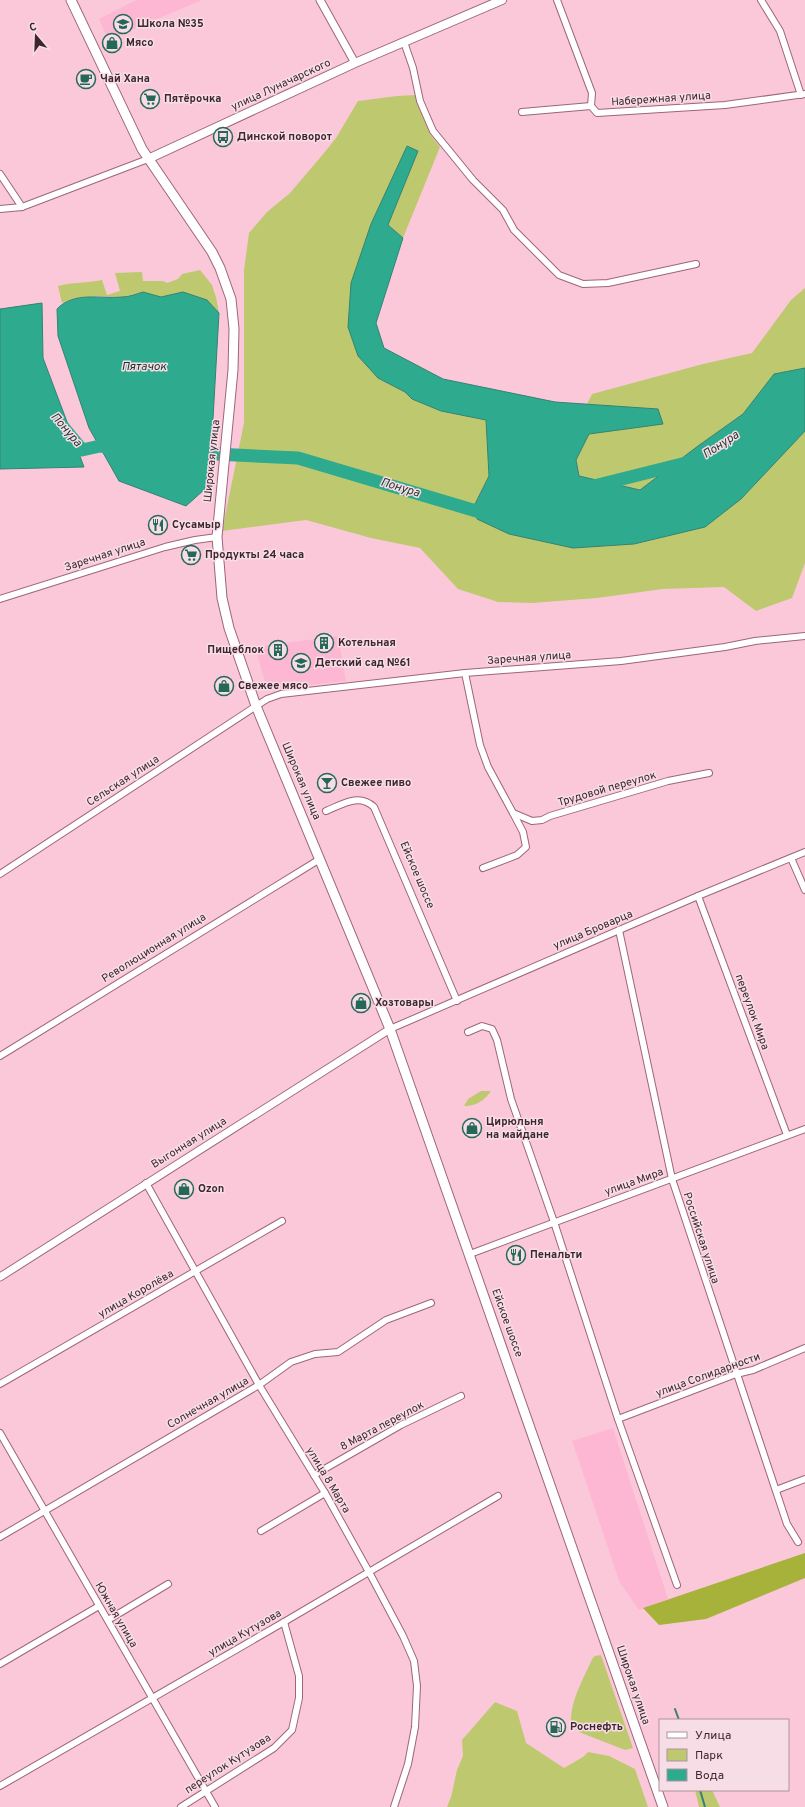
<svg xmlns="http://www.w3.org/2000/svg" width="805" height="1807" font-family="Overpass,sans-serif">
  <style>
    .built { fill: #fdb7d2 }
    .green { fill: #bec96f }
    .forest { fill: #a6b239 }
    .water { fill: #2eab8f; stroke: #338372 }
    .lines { fill: none; stroke-linecap: round; stroke-linejoin: round }
    .stream { stroke: #338372; stroke-width: 2 }
    .river { stroke: #2eab8f; stroke-width: 13 }
    .minor-casing { stroke: #9d657b; stroke-width: 8 }
    .tertiary-casing { stroke: #9d657b; stroke-width: 9 }
    .secondary-casing { stroke: #9d657b; stroke-width: 10 }
    .primary-casing { stroke: #9d657b; stroke-width: 11 }
    .minor { stroke: #fff; stroke-width: 6 }
    .tertiary { stroke: #fff; stroke-width: 7 }
    .secondary { stroke: #fff; stroke-width: 8 }
    .primary { stroke: #fff; stroke-width: 9 }
    .labels { text-anchor: middle; dominant-baseline: central; stroke-width: 3; stroke-linejoin: round; paint-order: stroke }
    .poi-label { font-size: 11px; font-weight: bold; fill: #3e262f; stroke: #f7dde6; text-anchor: start }
    .street-label { font-size: 11px; fill: #3e262f; stroke: #f7dde6 }
    .water-label { font-size: 12px; font-style: italic; fill: #1b342d; stroke: #f7dde6 }
  </style>
  <rect width="100%" height="100%" fill="#fbc8da"/>
  <g class="built">
    <path d="M136,0H202L108,40L99,19Z"/>
    <path d="M338,636L346,681L270,689L266,686L255,647Z"/>
    <path d="M613,1428L668,1599L639,1610L620,1583L572,1441Z"/>
  </g>
  <g class="green">
    <path d="M415,95L430,134L440,147L403,238L388,225L418,151L407,146L371,224L351,283L378,378L405,392L412,399L441,411L486,420L489,476L475,504L634,544L705,527L741,499L805,431V563L792,598L756,611L724,587L663,589L597,598L532,603L498,602L458,589L420,548L371,538L306,520L222,531L244,423V270L249,233L267,212L290,193L324,153L336,138L358,101L397,96Z"/>
    <path d="M200,270L212,285L216,297L219,313L207,300L183,292L161,297L143,292L122,297L96,296L76,298L62,303L58,286C73,282 87,283 102,280L107,295L120,291L115,273L142,272L143,281H163L167,283L178,279L182,274Z"/>
    <path d="M805,288V368L774,374L743,414L698,446L640,490L579,476L576,460L589,434L658,409L587,404L592,394L703,364L752,353L791,300Z"/>
    <path d="M481,1091H491C484,1101 476,1106 464,1106L468,1099Z"/>
    <path d="M601,1655L633,1748L625,1750L579,1732L571,1724C570,1701 583,1680 592,1659L595,1656Z"/>
    <path d="M495,1702L517,1711L526,1743L564,1768L583,1757L588,1752L609,1756L635,1769L648,1807H447L451,1797L457,1770L463,1756L462,1740Z"/>
    <path d="M695,1790H712L720,1807H699Z"/>
  </g>
  <path class="forest" d="M805,1553V1578L706,1619L659,1625L643,1608Z"/>
  <g class="water">
    <path d="M407,146L418,151L388,225L403,238L376,323L384,348L443,379L555,402L658,409L663,424L589,434L576,460L579,476L640,490L698,446L743,414L774,374L805,368V431L741,499L705,527L634,544L573,548L509,534L477,519L475,504L489,476L486,420L441,411L412,399L405,392L378,378L358,356L348,327L351,283L371,224Z"/>
    <path d="M143,292L161,297L183,292L207,300L219,313L211,454L205,489L186,506L119,481L89,428L58,336L57,309C74,291 100,299 122,297C129,297 136,294 143,292Z"/>
    <path d="M42,303L43,358L84,467L0,469V309Z"/>
  </g>
  <g class="lines">
    <g class="stream">
      <path d="M675,1709L679,1720"/>
      <path d="M700,1790L705,1807"/>
    </g>
    <g class="river">
      <path d="M63,427L82,450L100,446L118,448"/>
      <path d="M194,453L298,458L483,513L492,511"/>
      <path d="M590,487L686,463"/>
    </g>
    <defs>
      <g id="minor">
        <path d="M557,0L592,93L591,106"/>
        <path d="M761,0L780,31L801,95"/>
        <path d="M404,42L413,68L420,101L433,131L473,180L503,210L514,230L559,275L583,284L608,283L696,264"/>
        <path d="M522,112L591,106L597,113L725,105L805,94"/>
        <path d="M0,174L22,207"/>
        <path d="M0,209L22,207L148,159"/>
        <path d="M0,599L165,547L195,540L217,537"/>
        <path d="M465,673L480,745L488,767L513,813L532,821L542,820L550,816L668,781L709,773"/>
        <path d="M326,811C343,804 359,793 374,807L457,1001"/>
        <path d="M791,858L805,890"/>
        <path d="M483,868L517,855L526,847L523,832L513,813"/>
        <path d="M0,874L267,699L281,694L465,673L621,661L725,647L755,641L805,636"/>
        <path d="M698,896L787,1135"/>
        <path d="M619,930L672,1179L787,1524L798,1542"/>
        <path d="M390,1029L698,896L805,852"/>
        <path d="M468,1032L482,1026L492,1029L497,1040L511,1099L554,1222L618,1419L677,1585"/>
        <path d="M0,1056L320,859"/>
        <path d="M146,1183L259,1385L325,1493L369,1572L403,1636L414,1661L417,1686L415,1727L408,1764L394,1807"/>
        <path d="M470,1254L805,1129"/>
        <path d="M0,1384L282,1221"/>
        <path d="M618,1419L736,1374L753,1370L805,1348"/>
        <path d="M0,1433L215,1807"/>
        <path d="M314,1475L401,1425L461,1396"/>
        <path d="M776,1490L805,1479"/>
        <path d="M261,1531L325,1493"/>
        <path d="M0,1537L259,1385L291,1362L315,1354L338,1352L386,1320L431,1303"/>
        <path d="M108,1620L168,1584"/>
        <path d="M0,1664L99,1606"/>
        <path d="M0,1786L284,1622L498,1496"/>
        <path d="M181,1807L274,1748L292,1730L299,1698V1676L284,1622"/>
      </g>
      <g id="tertiary">
        <path d="M320,0L355,63"/>
        <path d="M0,1277L390,1029"/>
      </g>
      <path id="secondary" d="M148,159L355,63L502,0"/>
      <path id="primary" d="M71,0L142,149L212,252L220,268L231,299L234,329L233,370L217,537L222,598L229,628L256,706L390,1029L663,1807"/>
    </defs>
    <use href="#minor" class="minor-casing"/>
    <use href="#tertiary" class="tertiary-casing"/>
    <use href="#secondary" class="secondary-casing"/>
    <use href="#primary" class="primary-casing"/>
    <use href="#minor" class="minor"/>
    <use href="#tertiary" class="tertiary"/>
    <use href="#secondary" class="secondary"/>
    <use href="#primary" class="primary"/>
  </g>
  <defs>
    <symbol id="school-ring" viewBox="-11 -11 22 22"><circle r="9.5" fill="#f7dde6" stroke="#266858" stroke-width="1.5"/><path d="M0-5L7-2L0 1L-7-2ZM-4 1L0 2.5L4 1V4Q0 6-4 4Z" fill="#266858"/></symbol>
    <symbol id="shop-ring" viewBox="-11 -11 22 22"><circle r="9.5" fill="#f7dde6" stroke="#266858" stroke-width="1.5"/><path d="M-5-2.5h2.3a2.7 3.5 0 0 1 5.4 0H5L5.5 6h-11ZM-1.5-2.5h3a1.5 2.3 0 0 0-3 0Z" fill="#266858"/></symbol>
    <symbol id="cafe-ring" viewBox="-11 -11 22 22"><circle r="9.5" fill="#f7dde6" stroke="#266858" stroke-width="1.5"/><path d="M-5.5-4.5H6V0H3Q3 3.5 0 3.5H-2.5Q-5.5 3.5-5.5 0ZM3-3.2v2h1.7v-2ZM-6 4.5H4V6H-6Z" fill="#266858"/></symbol>
    <symbol id="supermarket-ring" viewBox="-11 -11 22 22"><circle r="9.5" fill="#f7dde6" stroke="#266858" stroke-width="1.5"/><path d="M-6-5.5h2.5l.6 2H6L4.5 2H-2.5L-4.4-4H-6ZM-1.5 3.2a1.3 1.3 0 1 0 .1 0ZM3 3.2a1.3 1.3 0 1 0 .1 0Z" fill="#266858"/></symbol>
    <symbol id="bus-ring" viewBox="-11 -11 22 22"><circle r="9.5" fill="#f7dde6" stroke="#266858" stroke-width="1.5"/><path d="M-5-6H5V4H4V6H2V4H-2V6H-4V4H-5ZM-3.5-4V0h7V-4ZM-3.5 1.2v1.5H-2V1.2ZM2 1.2v1.5H3.5V1.2Z" fill="#266858"/></symbol>
    <symbol id="restaurant-ring" viewBox="-11 -11 22 22"><circle r="9.5" fill="#f7dde6" stroke="#266858" stroke-width="1.5"/><path d="M-5-6h1v4h1v-4h1v4h1v-4h1v5L-1.5 .5V6h-2V.5L-5-1ZM5-6V6H3V1.5H1.5Q1.5-4 5-6Z" fill="#266858"/></symbol>
    <symbol id="building-ring" viewBox="-11 -11 22 22"><circle r="9.5" fill="#f7dde6" stroke="#266858" stroke-width="1.5"/><path d="M-4-6H4V6H1V3H-1V6H-4ZM-2.5-4.3h1.7v1.8h-1.7ZM.8-4.3h1.7v1.8H.8ZM-2.5-1h1.7V.8h-1.7ZM.8-1h1.7V.8H.8Z" fill="#266858"/></symbol>
    <symbol id="bar-ring" viewBox="-11 -11 22 22"><circle r="9.5" fill="#f7dde6" stroke="#266858" stroke-width="1.5"/><path d="M-6-5H6L.8 .8V4.5H3.5V6h-7V4.5H-.8V.8Z" fill="#266858"/></symbol>
    <symbol id="fuel-ring" viewBox="-11 -11 22 22"><circle r="9.5" fill="#f7dde6" stroke="#266858" stroke-width="1.5"/><path d="M-5.5-6h7V0h2V4h1.3V-2.5L3-4.5l.8-.8L6-3V5H2.5V1h-1V6h-7ZM-4.2-4.7v3.2H.2V-4.7Z" fill="#266858"/></symbol>
  </defs>
  <g fill-rule="evenodd">
    <use href="#school-ring" x="112" y="13" width="22" height="22"/>
    <use href="#shop-ring" x="101" y="32" width="22" height="22"/>
    <use href="#cafe-ring" x="75" y="68" width="22" height="22"/>
    <use href="#supermarket-ring" x="139" y="88" width="22" height="22"/>
    <use href="#bus-ring" x="212" y="126" width="22" height="22"/>
    <use href="#restaurant-ring" x="147" y="514" width="22" height="22"/>
    <use href="#supermarket-ring" x="180" y="544" width="22" height="22"/>
    <use href="#building-ring" x="313" y="632" width="22" height="22"/>
    <use href="#building-ring" x="267" y="639" width="22" height="22"/>
    <use href="#school-ring" x="290" y="652" width="22" height="22"/>
    <use href="#shop-ring" x="213" y="675" width="22" height="22"/>
    <use href="#bar-ring" x="316" y="772" width="22" height="22"/>
    <use href="#shop-ring" x="350" y="992" width="22" height="22"/>
    <use href="#shop-ring" x="461" y="1117" width="22" height="22"/>
    <use href="#shop-ring" x="173" y="1178" width="22" height="22"/>
    <use href="#restaurant-ring" x="505" y="1244" width="22" height="22"/>
    <use href="#fuel-ring" x="545" y="1716" width="22" height="22"/>
  </g>
  <g class="labels">
    <g class="poi-label">
      <text x="137" y="24">Школа №35</text>
      <text x="126" y="43">Мясо</text>
      <text x="100" y="79">Чай Хана</text>
      <text x="164" y="99">Пятёрочка</text>
      <text x="237" y="137">Динской поворот</text>
      <text x="172" y="525">Сусамыр</text>
      <text x="205" y="555">Продукты 24 часа</text>
      <text x="338" y="643">Котельная</text>
      <text x="264" y="650" text-anchor="end">Пищеблок</text>
      <text x="315" y="663">Детский сад №61</text>
      <text x="238" y="686">Свежее мясо</text>
      <text x="341" y="783">Свежее пиво</text>
      <text x="375" y="1003">Хозтовары</text>
      <text x="486" y="1122">Цирюльня<tspan x="486" dy="13">на майдане</tspan></text>
      <text x="198" y="1189">Ozon</text>
      <text x="530" y="1255">Пенальти</text>
      <text x="570" y="1727">Роснефть</text>
    </g>
    <g class="street-label">
      <text transform="translate(281 85) rotate(-25)">улица Луначарского</text>
      <text transform="translate(661 99) rotate(-4)">Набережная улица</text>
      <text transform="translate(212 461) rotate(-84)">Широкая улица</text>
      <text transform="translate(105 555) rotate(-18)">Заречная улица</text>
      <text transform="translate(529 658) rotate(-4)">Заречная улица</text>
      <text transform="translate(123 781) rotate(-33)">Сельская улица</text>
      <text transform="translate(301 781) rotate(67)">Широкая улица</text>
      <text transform="translate(607 789) rotate(-16)">Трудовой переулок</text>
      <text transform="translate(417 875) rotate(67)">Ейское шоссе</text>
      <text transform="translate(593 930) rotate(-23)">улица Броварца</text>
      <text transform="translate(154 948) rotate(-32)">Революционная улица</text>
      <text transform="translate(752 1012) rotate(70)">переулок Мира</text>
      <text transform="translate(189 1143) rotate(-32)">Выгонная улица</text>
      <text transform="translate(634 1182) rotate(-20)">улица Мира</text>
      <text transform="translate(701 1238) rotate(72)">Российская улица</text>
      <text transform="translate(136 1294) rotate(-30)">улица Королёва</text>
      <text transform="translate(507 1323) rotate(70)">Ейское шоссе</text>
      <text transform="translate(708 1375) rotate(-20)">улица Солидарности</text>
      <text transform="translate(208 1403) rotate(-30)">Солнечная улица</text>
      <text transform="translate(382 1426) rotate(-28)">8 Марта переулок</text>
      <text transform="translate(328 1480) rotate(59)">улица 8 Марта</text>
      <text transform="translate(116 1615) rotate(60)">Южная улица</text>
      <text transform="translate(245 1633) rotate(-30)">улица Кутузова</text>
      <text transform="translate(633 1685) rotate(71)">Широкая улица</text>
      <text transform="translate(228 1764) rotate(-33)">переулок Кутузова</text>
    </g>
    <g class="water-label">
      <text x="144" y="367">Пятачок</text>
      <text transform="translate(66 430) rotate(49)">Понура</text>
      <text transform="translate(721 445) rotate(-33)">Понура</text>
      <text transform="translate(400 488) rotate(17)">Понура</text>
    </g>
  </g>
  <rect x="659" y="1719" width="130" height="72" fill="#f7dde6" stroke="#ad949d"/>
  <rect x="667" y="1732" width="20" height="6" fill="#ffffff" stroke="#ad949d"/>
  <text x="695" y="1739" font-size="12" fill="#3e262f">Улица</text>
  <rect x="667" y="1749" width="20" height="12" fill="#bec96f" stroke="#ad949d"/>
  <text x="695" y="1759" font-size="12" fill="#3e262f">Парк</text>
  <rect x="667" y="1769" width="20" height="12" fill="#2eab8f" stroke="#ad949d"/>
  <text x="695" y="1779" font-size="12" fill="#3e262f">Вода</text>
  <g transform="translate(36 36) rotate(341)" stroke="#f7dde6" stroke-width="3" paint-order="stroke">
  <path d="M0-3L7 15L0 10L-7 15Z" fill="#3e262f"/>
  <text y="-6" font-size="11" font-weight="bold" text-anchor="middle" fill="#3e262f">С</text>
  </g>
</svg>
